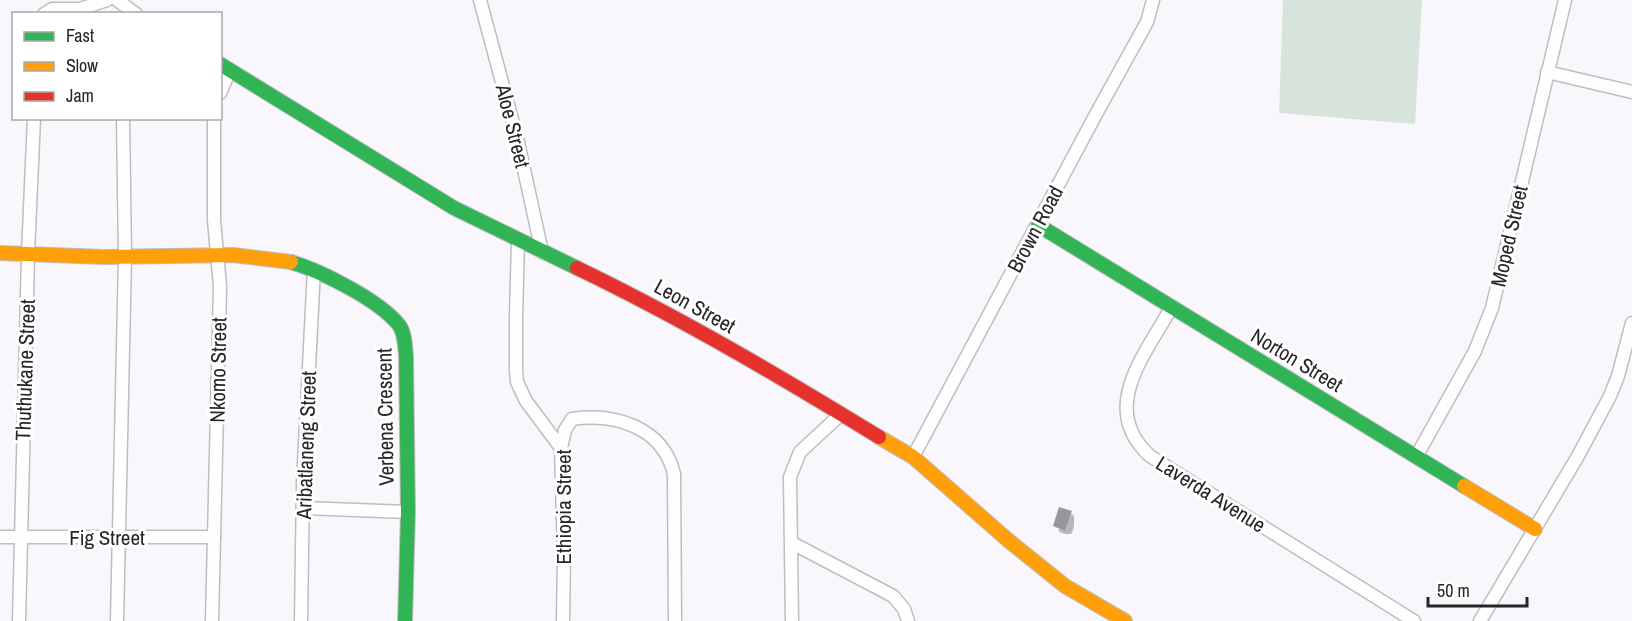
<svg xmlns="http://www.w3.org/2000/svg" width="1632" height="621" font-family="'Archivo Narrow',sans-serif">
  <style>
    .green { fill: #d7e4dc }
    .building { fill: #98959d; filter: url(#shadow) }
    .lines { fill: none; stroke-linecap: round; stroke-linejoin: round }
    .street-casing { stroke: #bfbdc0; stroke-width: 15 }
    .fast-casing { stroke: #bfbdc0; stroke-width: 16 }
    .slow-casing { stroke: #bfbdc0; stroke-width: 16 }
    .jam-casing { stroke: #bfbdc0; stroke-width: 16 }
    .street { stroke: #fefefe; stroke-width: 12 }
    .fast { stroke: #30b455; stroke-width: 14 }
    .slow { stroke: #ff9f0a; stroke-width: 14 }
    .jam { stroke: #e5322d; stroke-width: 14 }
    .labels { text-anchor: middle; dominant-baseline: central; stroke-width: 6; stroke-linejoin: round; paint-order: stroke }
    .street-label { font-size: 21px; fill: #262527; stroke: #fff }
  </style>
  <defs>
    <filter id="shadow"><feDropShadow dx="5.5" dy="5.5" stdDeviation="0" flood-color="#0004"/></filter>
  </defs>
  <rect width="100%" height="100%" fill="#f9f7fb"/>
  <path class="green" d="M1283,0H1422L1415,124L1279,113Z"/>
  <path class="building" d="M1059,507L1072,511L1065,531L1053,526Z"/>
  <g class="lines">
    <defs>
      <g id="street">
        <path d="M117,0L136,14"/>
        <path d="M480,0L518,142L542,252"/>
        <path d="M44,14L52,9H80L107,0"/>
        <path d="M1547,72L1632,92"/>
        <path d="M220,93L230,70"/>
        <path d="M518,241L516,317V370L517,382L526,401L561,448"/>
        <path d="M1171,308C1145,355 1098,409 1150,456L1414,621"/>
        <path d="M913,457L1095,116L1147,22L1153,0"/>
        <path d="M1416,457L1475,351L1492,308L1565,0"/>
        <path d="M303,508L408,512"/>
        <path d="M0,537H214"/>
        <path d="M792,543L893,596L904,609L908,621"/>
        <path d="M19,621L28,254L34,118"/>
        <path d="M117,621L125,257L123,118"/>
        <path d="M212,621L220,286L214,220V118"/>
        <path d="M301,621L303,482L314,270"/>
        <path d="M563,621L564,555L561,448L565,430L572,419C615,413 663,427 674,474L675,621"/>
        <path d="M792,621L790,477L800,452L841,414"/>
        <path d="M1480,621L1578,456L1610,396L1618,376L1632,323"/>
      </g>
      <g id="fast">
        <path d="M220,64L454,208L577,268"/>
        <path d="M1038,225L1464,486"/>
        <path d="M291,262C321,271 379,300 399,325C405,333 405,346 406,356L408,512L405,621"/>
      </g>
      <g id="slow">
        <path d="M0,253L104,257L233,255L291,262"/>
        <path d="M879,437L913,457L1009,541L1065,586L1125,621"/>
        <path d="M1464,486L1535,529"/>
      </g>
      <path id="jam" d="M577,268C681,318 781,377 879,437"/>
    </defs>
    <use href="#street" class="street-casing"/>
    <use href="#fast" class="fast-casing"/>
    <use href="#slow" class="slow-casing"/>
    <use href="#jam" class="jam-casing"/>
    <use href="#street" class="street"/>
    <use href="#fast" class="fast"/>
    <use href="#slow" class="slow"/>
    <use href="#jam" class="jam"/>
  </g>
  <g class="labels">
    <g class="street-label">
      <text transform="translate(513 126) rotate(76)">Aloe Street</text>
      <text transform="translate(1035 229) rotate(-62)">Brown Road</text>
      <text transform="translate(1509 236) rotate(-77)">Moped Street</text>
      <text transform="translate(695 306) rotate(29)">Leon Street</text>
      <text transform="translate(1297 360) rotate(31)">Norton Street</text>
      <text transform="translate(25 370) rotate(-88)">Thuthukane Street</text>
      <text transform="translate(218 370) rotate(-89)">Nkomo Street</text>
      <text transform="translate(385 417) rotate(-91)">Verbena Crescent</text>
      <text transform="translate(306 445) rotate(-88)">Aribatlaneng Street</text>
      <text transform="translate(1211 494) rotate(32)">Laverda Avenue</text>
      <text transform="translate(563 507) rotate(-90)">Ethiopia Street</text>
      <text x="107" y="537">Fig Street</text>
    </g>
  </g>
  <rect x="12" y="12" width="210" height="108" fill="#ffffff" stroke="#a8a8a9" stroke-width="1.5"/>
  <rect x="24" y="32" width="30" height="9" fill="#30b455" stroke="#a8a8a9" stroke-width="1.5"/>
  <text x="66" y="42" font-size="18" fill="#262527">Fast</text>
  <rect x="24" y="62" width="30" height="9" fill="#ff9f0a" stroke="#a8a8a9" stroke-width="1.5"/>
  <text x="66" y="72" font-size="18" fill="#262527">Slow</text>
  <rect x="24" y="92" width="30" height="9" fill="#e5322d" stroke="#a8a8a9" stroke-width="1.5"/>
  <text x="66" y="102" font-size="18" fill="#262527">Jam</text>
  <path d="M1428 597v9h99v-9" fill="none" stroke="#262527" stroke-width="3"/>
  <text x="1437" y="597" font-size="18" fill="#262527" stroke="#ffffff" stroke-width="4.5" paint-order="stroke">50 m</text>
</svg>
